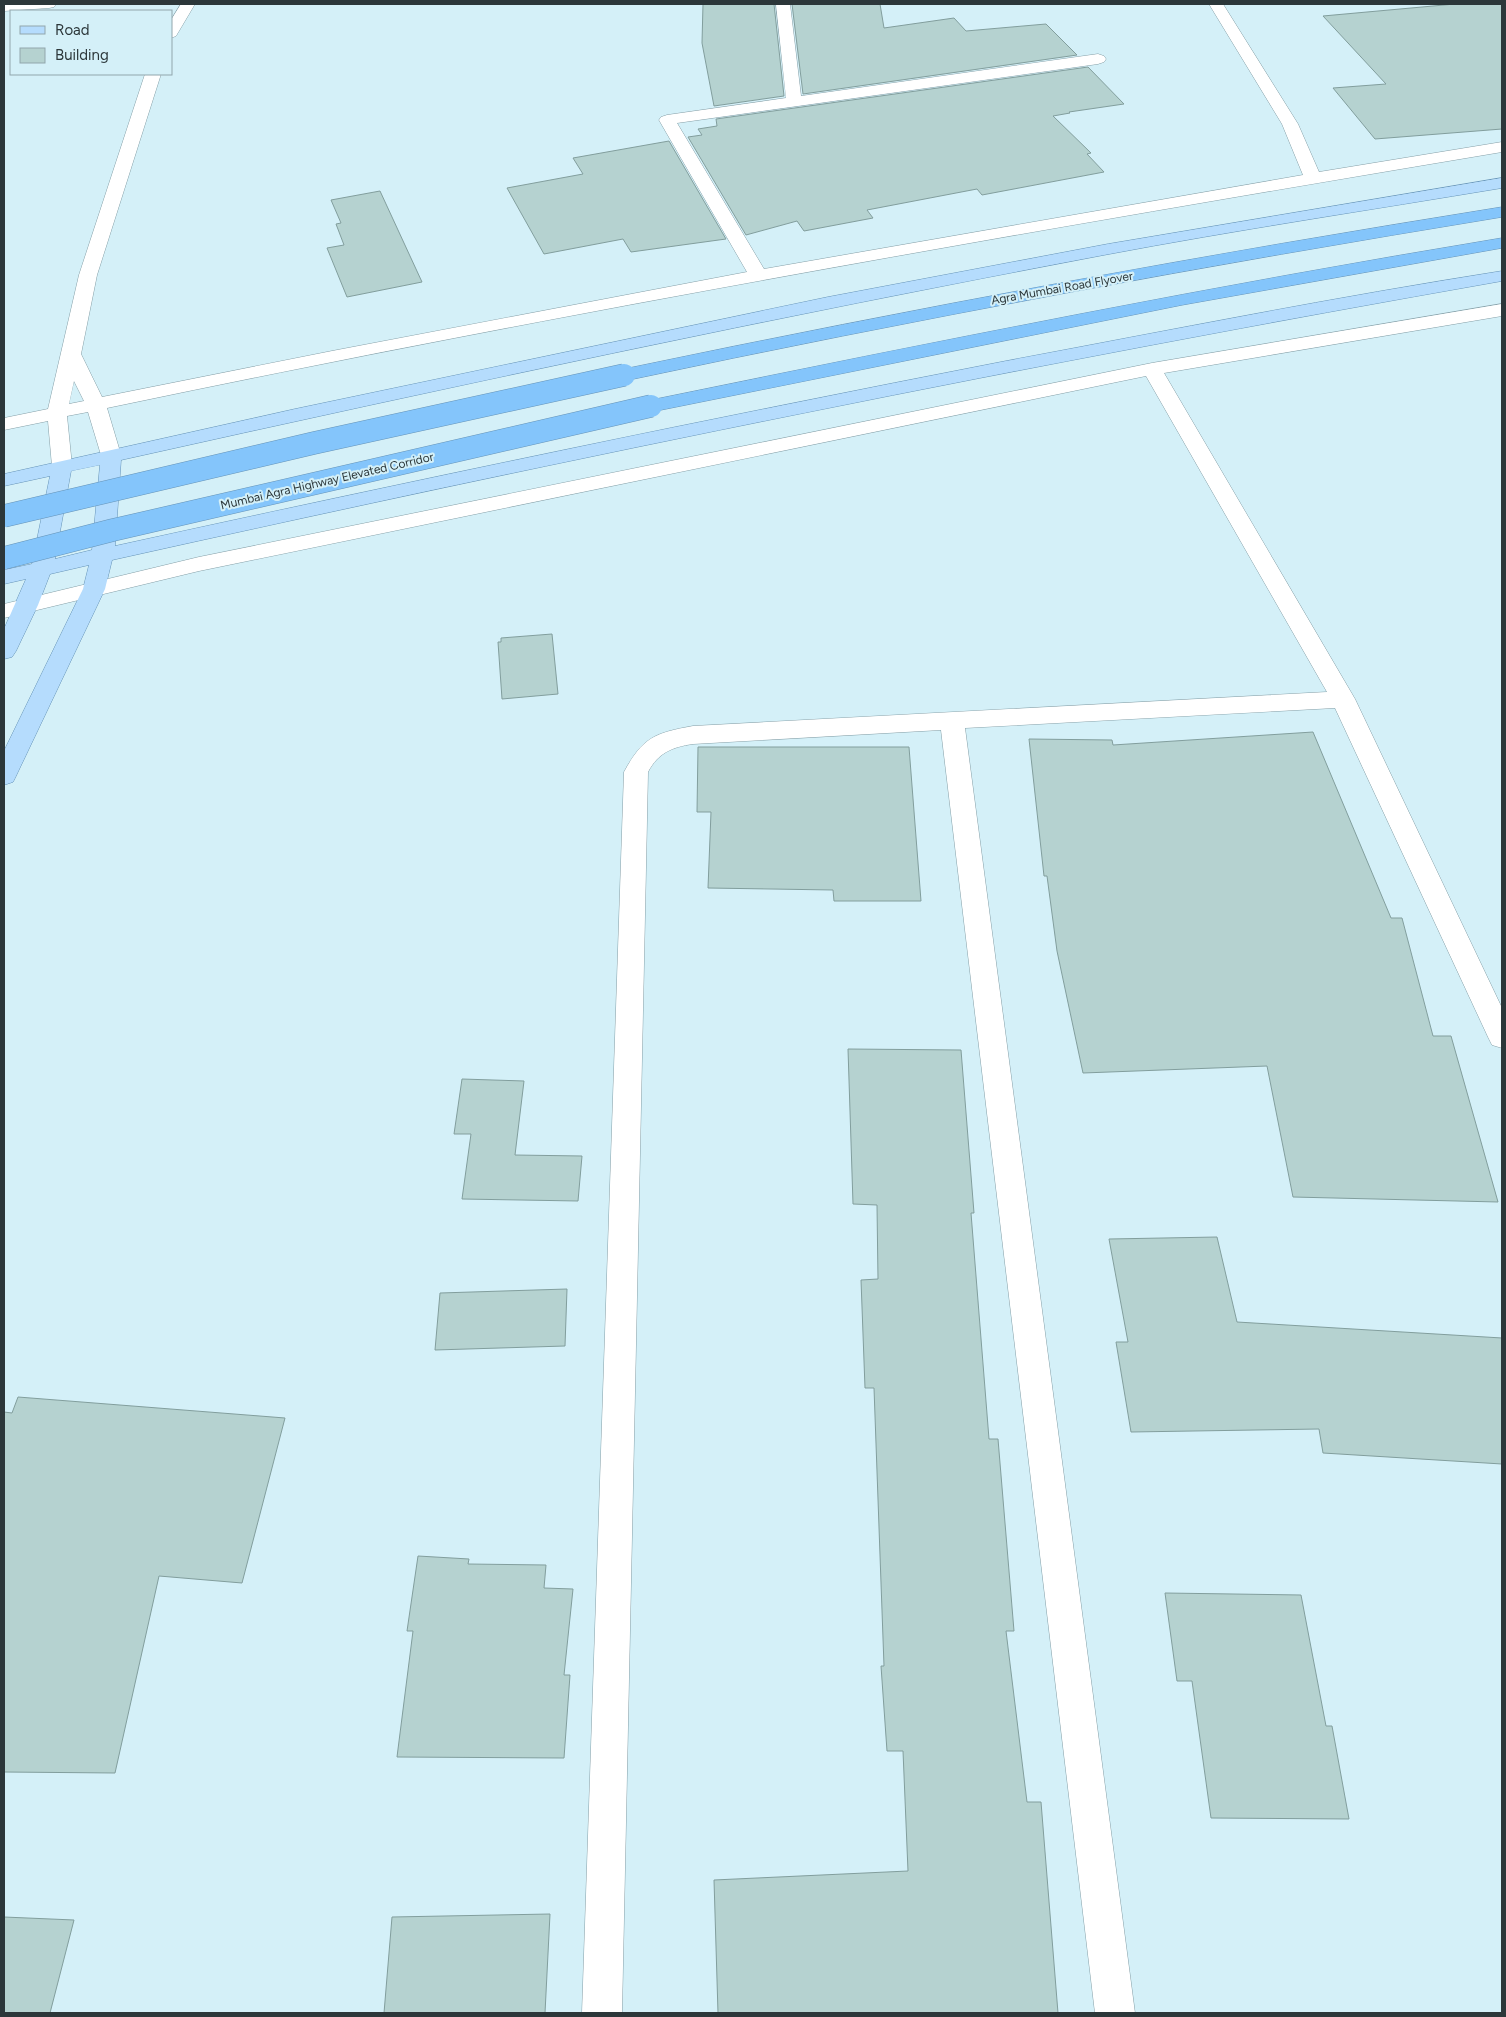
<svg xmlns="http://www.w3.org/2000/svg" width="1506" height="2017" font-family="Figtree,sans-serif">
  <style>
    .building { fill: #b5d2d0; stroke: #829e9d }
    .lines { fill: none; stroke-linecap: round; stroke-linejoin: round }
    .minor-casing { stroke: #859fa7; stroke-width: 1 }
    .major-casing { stroke: #6593b7; stroke-width: 1 }
    .highway-casing { stroke: #6593b7; stroke-width: 1 }
    .minor { fill: #fff; fill-rule: evenodd }
    .major { fill: #b5dcfd; fill-rule: evenodd }
    .highway { fill: #84c5fb; fill-rule: evenodd }
    .highway-bridge-casing { stroke: #6593b7; stroke-width: 23; stroke-linecap: butt }
    .highway-bridge { stroke: #84c5fb; stroke-width: 22 }
    .labels { text-anchor: middle; dominant-baseline: central; stroke-width: 4; stroke-linejoin: round; paint-order: stroke }
    .far-street-label { font-size: 12px; fill: #2c373a; stroke: #d4f0f8 }
  </style>
  <rect width="100%" height="100%" fill="#d4f0f8"/>
  <g class="building">
    <path d="M703,4H774L784,96L714,106L702,43Z"/>
    <path d="M792,4H880L884,28L954,18L966,31L1046,24L1077,55L803,94Z"/>
    <path d="M1455,4H1502V129L1375,139L1333,88L1386,84L1323,16Z"/>
    <path d="M1088,67L1124,104L1069,112L1070,113L1053,116L1091,153L1087,154L1104,172L982,195L977,189L867,210L873,218L804,231L797,221L746,235L688,137L702,135L698,129L717,126L716,119Z"/>
    <path d="M669,141L726,239L631,252L623,239L544,254L507,188L583,174L573,158Z"/>
    <path d="M380,191L422,282L347,297L327,248L344,245L336,224L341,223L331,200Z"/>
    <path d="M552,634L558,694L502,699L498,642H501V638Z"/>
    <path d="M1313,732L1391,918H1402L1433,1036H1451L1498,1202L1293,1197L1267,1066L1083,1073L1057,951L1047,876H1044L1029,739L1112,740L1113,745Z"/>
    <path d="M698,747H909L921,901H834L833,890L708,888L711,812H697Z"/>
    <path d="M848,1049L961,1050L974,1213H971L989,1439H998L1014,1631H1006L1027,1802H1041L1058,2013H718L714,1880L908,1871L903,1751H887L881,1666H884L874,1388H865L861,1280L878,1279L877,1205L853,1204Z"/>
    <path d="M462,1079L524,1081L515,1155L582,1156L578,1201L462,1199L471,1134H454Z"/>
    <path d="M1217,1237L1237,1322L1502,1338V1464L1323,1453L1319,1429L1131,1432L1116,1342H1128L1109,1239Z"/>
    <path d="M567,1289L565,1346L435,1350L440,1293Z"/>
    <path d="M18,1397L285,1418L242,1583L159,1576L115,1773L4,1772V1412L12,1413Z"/>
    <path d="M418,1556L469,1559L468,1564L546,1565L544,1588L573,1589L564,1675H570L564,1758L397,1757L413,1631H407Z"/>
    <path d="M1165,1593L1301,1595L1326,1726H1332L1349,1819L1211,1818L1192,1681H1177Z"/>
    <path d="M550,1914L545,2013H384L392,1917Z"/>
    <path d="M4,1917L74,1920L50,2013H4Z"/>
  </g>
  <g class="lines">
    <defs>
      <g id="minor">
        <path d="M4,4H56L54,7L49,8L4,11Z"/>
        <path d="M181,4H195L176,36L171,38V20Z"/>
        <path d="M776,4H790L801,96L1098,54L1104,56L1106,59L1104,62L1098,64L677,123L764,269L1303,175L1282,124L1209,4H1223L1298,124L1319,172L1502,142V152C1036,230 569,311 107,408L121,455L118,459L111,461L104,459L101,455L88,412L67,416L72,466L69,470L62,472L55,470L52,466L48,421L4,430V418L48,409L79,275L145,74H161L97,275L81,354L102,397L332,351L747,272L659,120L661,117L667,115L786,98ZM74,381L84,401L69,404Z"/>
        <path d="M1502,304V316L1164,373L1355,699L1502,1008V1048L1492,1045L1488,1037L1335,708L965,728L1135,2013H1095L941,730L693,744C672,747 658,753 648,772L622,2013H582L624,772C643,737 655,733 693,726L1327,692L1146,376L199,571L4,618V604L199,557L1152,363Z"/>
      </g>
      <path id="major" d="M1502,178V188C1370,210 1236,230 1104,255C775,317 448,387 121,460L115,546C411,481 708,419 1006,361C1171,330 1336,297 1502,271V281C1036,363 574,457 112,560L105,589L16,776L13,782L4,785V751L83,589L89,565L50,574L38,605L16,651L12,657L4,659V629L26,579L4,584V570L32,564L50,476L4,486V474L295,409L828,297L1108,244ZM100,465L92,550L55,559L71,471Z"/>
      <g id="highway">
        <path d="M1502,207V217C1208,265 915,319 624,381L617,379L614,375L617,371L624,369C915,308 1208,254 1502,207Z"/>
        <path d="M1502,238V248L1182,305L651,412L644,410L641,406L644,402L651,400C934,342 1217,285 1502,238Z"/>
      </g>
    </defs>
    <use href="#minor" class="minor-casing"/>
    <use href="#major" class="major-casing"/>
    <use href="#highway" class="highway-casing"/>
    <use href="#minor" class="minor"/>
    <use href="#major" class="major"/>
    <use href="#highway" class="highway"/>
    <defs>
      <g id="highway-bridge">
        <path d="M4,516L314,443L624,375"/>
        <path d="M4,558L113,530L651,406"/>
      </g>
    </defs>
    <use href="#highway-bridge" class="highway-bridge-casing"/>
    <use href="#highway-bridge" class="highway-bridge"/>
  </g>
  <g class="labels">
    <g class="far-street-label">
      <text transform="translate(1062 288) rotate(-10)">Agra Mumbai Road Flyover</text>
      <text transform="translate(327 481) rotate(-13)">Mumbai Agra Highway Elevated Corridor</text>
    </g>
  </g>
  <rect width="1506" height="2017" fill="none" stroke="#2c373a" stroke-width="10"/>
  <rect x="10" y="10" width="162" height="65" fill="#d4f0f8" stroke="#91a6ac"/>
  <rect x="20" y="26" width="25" height="8" fill="#b5dcfd" stroke="#91a6ac"/>
  <text x="55" y="35" font-size="15" fill="#2c373a">Road</text>
  <rect x="20" y="48" width="25" height="15" fill="#b5d2d0" stroke="#91a6ac"/>
  <text x="55" y="60" font-size="15" fill="#2c373a">Building</text>
</svg>
